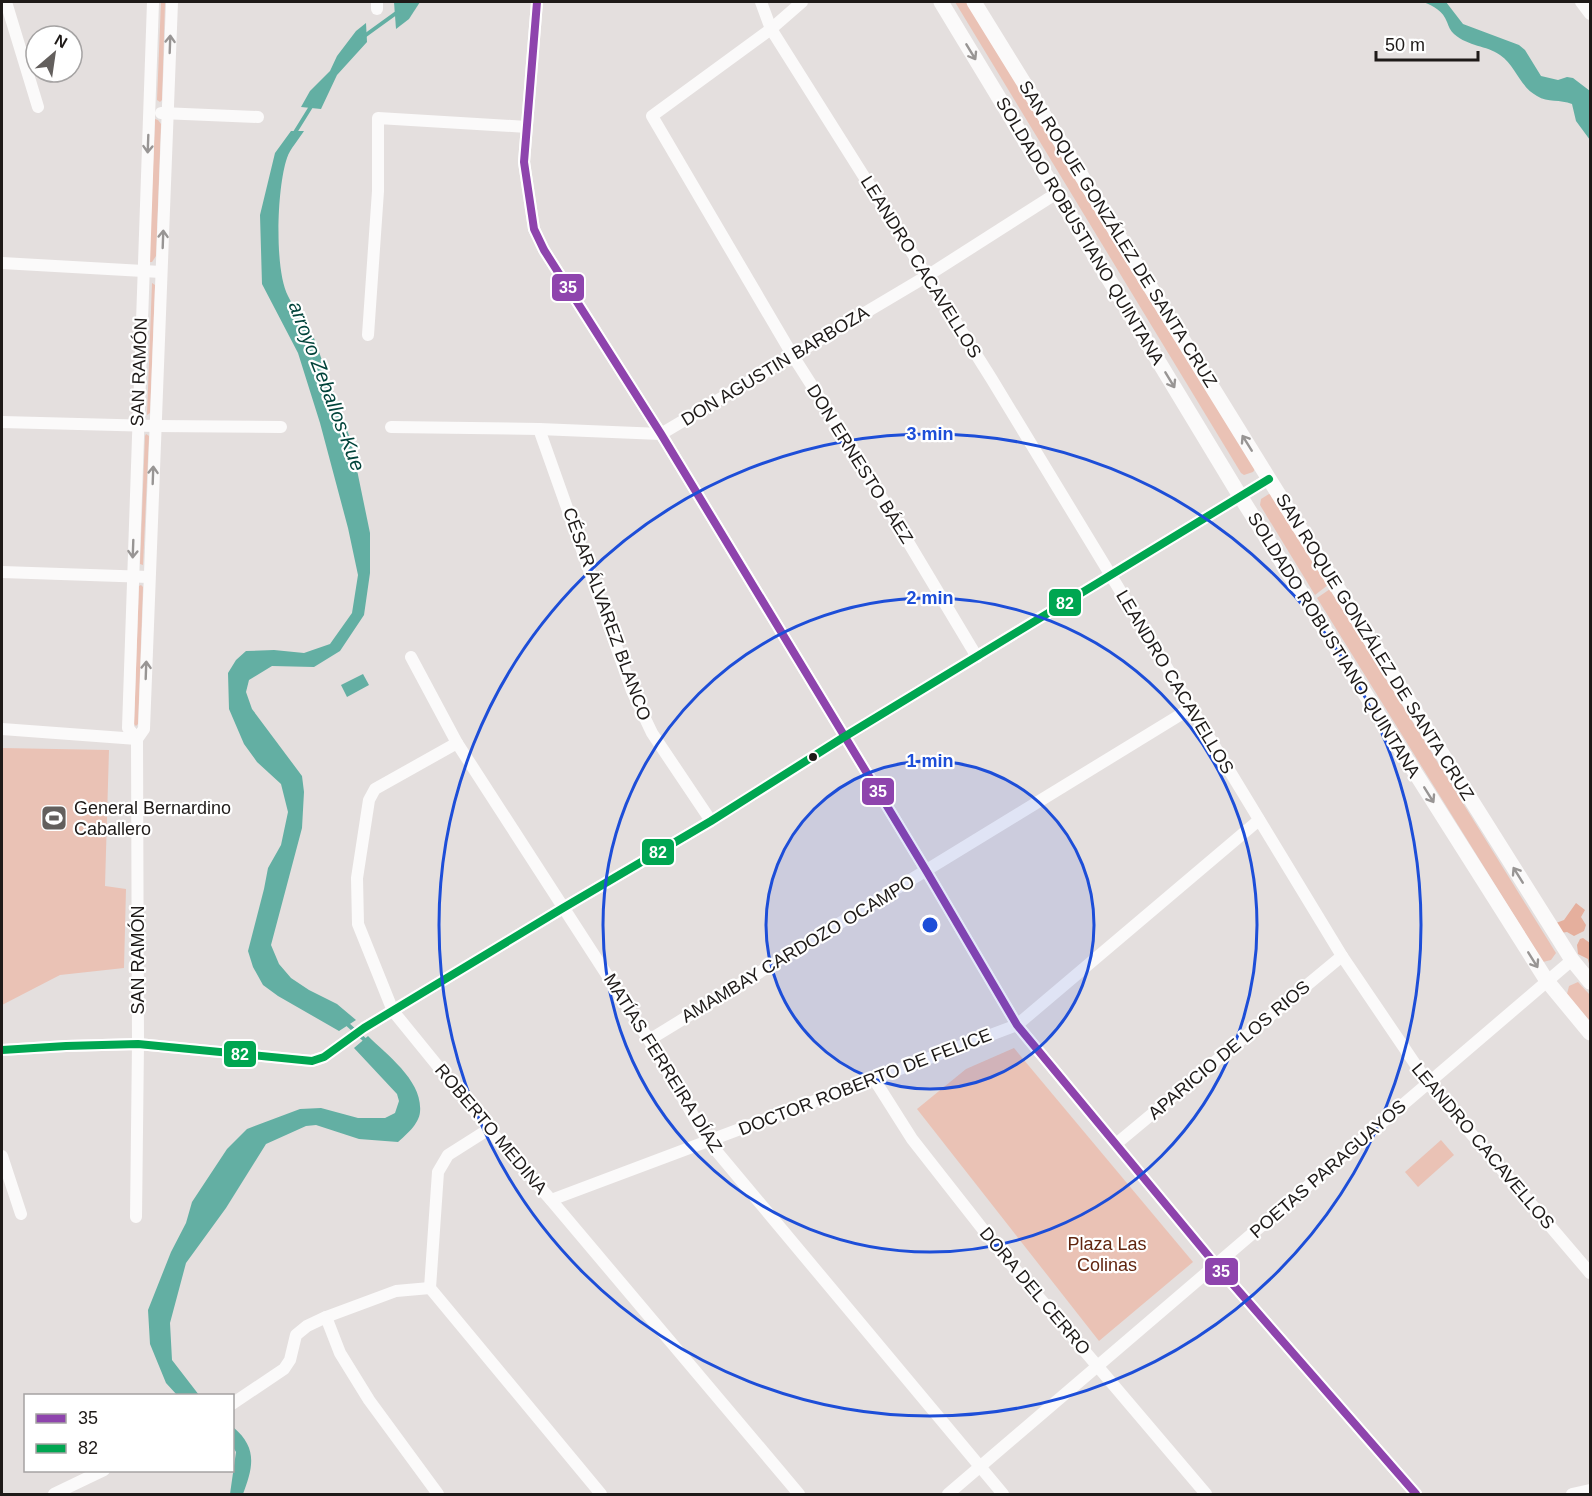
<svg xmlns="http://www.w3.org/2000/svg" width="1592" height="1496" font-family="Arial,sans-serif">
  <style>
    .green { fill: #eac2b5 }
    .forest { fill: #e5af9d }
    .water { fill: #63afa3 }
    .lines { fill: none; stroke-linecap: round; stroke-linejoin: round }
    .stream { stroke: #63afa3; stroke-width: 4 }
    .minor { stroke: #fbfafa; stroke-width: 12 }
    .tertiary { stroke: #fbfafa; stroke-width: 15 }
    .bus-1-casing { stroke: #fff; stroke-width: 12 }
    .bus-2-casing { stroke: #fff; stroke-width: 12 }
    .bus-1 { stroke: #8e44ad; stroke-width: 8 }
    .bus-2 { stroke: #00a651; stroke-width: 8 }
    .oneway { stroke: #989594 }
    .ring { fill: none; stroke: #1d4ed8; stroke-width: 3 }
    .bus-dot { fill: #1e1a18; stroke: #fff; stroke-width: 2 }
    .labels { text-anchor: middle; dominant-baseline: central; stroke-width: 4.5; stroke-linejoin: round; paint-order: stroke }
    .street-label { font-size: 18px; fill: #1e1a18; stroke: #fff }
    .poi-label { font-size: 18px; fill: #1e1a18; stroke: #fff; text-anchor: start }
    .park-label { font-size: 18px; fill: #61250f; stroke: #fff }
    .water-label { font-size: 20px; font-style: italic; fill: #00433a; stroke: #fff }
    .centre { fill: #1d4ed8; stroke: #fff; stroke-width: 3 }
    .ring-label { font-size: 18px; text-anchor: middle; font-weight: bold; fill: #1d4ed8; stroke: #fff; stroke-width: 4.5; stroke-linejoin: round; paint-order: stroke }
    .line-badge { stroke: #fff; stroke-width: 2 }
    .badge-label { font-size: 16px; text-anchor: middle; font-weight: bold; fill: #fff }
  </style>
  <rect width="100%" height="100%" fill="#e4dfde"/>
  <g class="green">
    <path d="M161,2H165L162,100L160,102L157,100Z"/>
    <path d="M955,2H969L1255,469L1253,472L1244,475L1241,473Z"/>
    <path d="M155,119L158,120L161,124L156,256L152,262H149Z"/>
    <path d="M152,283L155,285L150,413L147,415Z"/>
    <path d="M146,434L149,436L143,565L140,564L145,436Z"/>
    <path d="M1269,494L1272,495L1328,585L1315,595L1260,505L1261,499Z"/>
    <path d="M141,585L143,587L138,724L136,726L134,724L139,586Z"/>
    <path d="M1330,589L1556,953L1551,960L1543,962L1317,598Z"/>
    <path d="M2,748L109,750L105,886L126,889L124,968L60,975L2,1005Z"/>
    <path d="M1578,982L1590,995V1022L1567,994L1569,986Z"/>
    <path d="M1014,1048L1193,1262L1099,1341L917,1109L966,1069Z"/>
    <path d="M1441,1140L1454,1155L1418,1187L1405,1172Z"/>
  </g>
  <g class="forest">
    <path d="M1576,903L1585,910L1581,917L1586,925L1584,931L1574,936L1567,932L1561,933L1556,923L1564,920Z"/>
    <path d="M1583,938L1590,943V968L1588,959L1578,954L1577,945L1580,939Z"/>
  </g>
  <g class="water">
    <path d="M394,2H420L409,19L396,29Z"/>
    <path d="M1423,2H1446L1463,24L1519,45L1525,50L1541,76L1558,80L1567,77L1573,78L1590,91V140L1576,121L1572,104C1560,99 1548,103 1537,96C1519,86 1516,66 1500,55C1486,45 1469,47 1454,34C1450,30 1449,27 1447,22C1443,11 1434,6 1423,2Z"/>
    <path d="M366,23L367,42L337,75L321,109L301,107L310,91L330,71L337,56L356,31Z"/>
    <path d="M291,131H304C299,139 290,149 287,158C277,187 274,269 288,296C298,316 313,328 319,352L351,441L370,533V573L364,615L340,651L314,667L272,666L249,680L246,692L252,709L302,776L304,792L302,828L271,945L279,964L291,978L309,990L337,1004L356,1020L339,1031L278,996L263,985L253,967L248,951L264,889L268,868L281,845L288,812L281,784L257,762L244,744L229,709L228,673L236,660L246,651L274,650L304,653L330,644L352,613L358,575L348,528L320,423L298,353L262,284L260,215L275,153Z"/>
    <path d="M363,674L369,685L347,697L341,685Z"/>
    <path d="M368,1036C388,1056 423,1081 420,1112C419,1124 406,1135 398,1142L359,1139L316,1125L306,1126L266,1144L226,1208L186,1263L170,1323L172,1360L199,1395H177L166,1383L150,1344L148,1310L171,1252L186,1223L192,1202L227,1149L247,1129L300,1109L321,1108L358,1118H385L395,1113L399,1101L397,1094L354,1048Z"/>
    <path d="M233,1427C258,1448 253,1467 243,1494H230L236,1452L233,1447Z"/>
  </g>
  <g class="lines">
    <g class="stream">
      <path d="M363,37L399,11"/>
      <path d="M294,134L312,105"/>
      <path d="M345,1022L366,1041"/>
    </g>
    <g class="minor">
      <path d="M6,2L38,107"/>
      <path d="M537,2L524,162L534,229L544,250L661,434L927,872L1017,1025L1216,1265L1416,1494"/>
      <path d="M761,2L771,29L991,378L1342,956L1428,1083L1590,1273"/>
      <path d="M802,2L771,29L652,116L793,356L853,450L977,657"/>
      <path d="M1581,2L1590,14"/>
      <path d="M377,9V2"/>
      <path d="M161,113L258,117"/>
      <path d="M2,263L161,272"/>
      <path d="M368,335L378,191V118L527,127"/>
      <path d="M2,422L155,426L281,427"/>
      <path d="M391,427L539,429L661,434L927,276L1057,193"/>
      <path d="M539,429L632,691L652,733L711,821"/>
      <path d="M2,572L149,577"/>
      <path d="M411,657L457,743L649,1040L708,1141L1003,1494"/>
      <path d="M2,729L137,739"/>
      <path d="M137,739L128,728L153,2"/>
      <path d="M457,743L375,789L369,800L357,878L358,924L393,1011L489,1129L551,1200L799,1494"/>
      <path d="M649,1040L1193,707"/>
      <path d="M2,1050L66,1046L138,1044L312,1061L324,1057L364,1028L563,908L711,821L844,737L1269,479"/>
      <path d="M874,1079L912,1139L1003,1255L1206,1494"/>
      <path d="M489,1129L448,1155L438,1172L430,1288L601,1494"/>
      <path d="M1116,1144L1342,956"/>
      <path d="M2,1156L21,1214"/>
      <path d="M551,1200L1017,1025L1259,820"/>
      <path d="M136,1217L138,1044L137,739L144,729L172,2"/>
      <path d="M326,1317L340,1353L369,1400L438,1494"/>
      <path d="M232,1404L284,1369L290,1360L296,1335L307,1326L326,1317L396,1291L430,1288"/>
      <path d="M54,1494L104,1470"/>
      <path d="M948,1494L1572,960"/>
      <path d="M1572,1494L1590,1490"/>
    </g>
    <g class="tertiary">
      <path d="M941,2L1240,496L1547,981L1590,1033"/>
      <path d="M974,2L1269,479L1572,960L1590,982"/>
    </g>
    <defs>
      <path id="bus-1" d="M537,2L524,162L534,229L544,250L661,434L927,872L1017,1025L1216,1265L1416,1494"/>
      <path id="bus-2" d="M2,1050L66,1046L138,1044L312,1061L324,1057L364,1028L563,908L711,821L844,737L1269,479"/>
    </defs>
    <use href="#bus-1" class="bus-1-casing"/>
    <use href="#bus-2" class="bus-2-casing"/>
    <use href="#bus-1" class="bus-1"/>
    <use href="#bus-2" class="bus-2"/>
  </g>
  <defs><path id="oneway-shaft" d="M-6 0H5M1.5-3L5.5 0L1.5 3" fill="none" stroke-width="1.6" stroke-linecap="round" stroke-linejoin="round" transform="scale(1.5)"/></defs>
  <g class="oneway">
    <use href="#oneway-shaft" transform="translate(170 44) rotate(-88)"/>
    <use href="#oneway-shaft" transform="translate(971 52) rotate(59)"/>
    <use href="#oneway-shaft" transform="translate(148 144) rotate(92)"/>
    <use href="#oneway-shaft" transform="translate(163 239) rotate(-88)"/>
    <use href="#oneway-shaft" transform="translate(1170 380) rotate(59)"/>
    <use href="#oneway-shaft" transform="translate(1247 443) rotate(-122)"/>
    <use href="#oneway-shaft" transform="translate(153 475) rotate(-88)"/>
    <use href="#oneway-shaft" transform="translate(133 549) rotate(92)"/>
    <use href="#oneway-shaft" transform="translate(146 670) rotate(-88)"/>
    <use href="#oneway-shaft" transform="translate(1429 795) rotate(58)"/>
    <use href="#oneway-shaft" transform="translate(1518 875) rotate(-122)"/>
    <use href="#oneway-shaft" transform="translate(1533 960) rotate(58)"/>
  </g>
  <circle cx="930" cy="925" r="164" fill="#1d4ed8" fill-opacity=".12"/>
  <g class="ring">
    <circle cx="930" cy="925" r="164"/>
    <circle cx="930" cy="925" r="327"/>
    <circle cx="930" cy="925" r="491"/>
  </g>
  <defs>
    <symbol id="stadium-square" viewBox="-11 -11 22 22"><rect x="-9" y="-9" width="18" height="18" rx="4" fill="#635f5d" stroke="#fff"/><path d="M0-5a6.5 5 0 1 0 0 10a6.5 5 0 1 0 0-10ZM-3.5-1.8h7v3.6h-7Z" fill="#fff"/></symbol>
  </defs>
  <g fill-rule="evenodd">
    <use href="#stadium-square" x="39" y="803" width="30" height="30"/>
  </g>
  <circle class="bus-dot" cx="813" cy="757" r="5"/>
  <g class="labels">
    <g class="street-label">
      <text transform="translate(1080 231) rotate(59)">SOLDADO ROBUSTIANO QUINTANA</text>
      <text transform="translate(1118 234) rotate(58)">SAN ROQUE GONZÁLEZ DE SANTA CRUZ</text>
      <text transform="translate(921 267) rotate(58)">LEANDRO CACAVELLOS</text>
      <text transform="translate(775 366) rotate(-31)">DON AGUSTIN BARBOZA</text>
      <text transform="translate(139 372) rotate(-88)">SAN RAMÓN</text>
      <text transform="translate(860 464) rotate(58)">DON ERNESTO BÁEZ</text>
      <text transform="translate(607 614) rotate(70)">CÉSAR ÁLVAREZ BLANCO</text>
      <text transform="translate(1334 645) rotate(58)">SOLDADO ROBUSTIANO QUINTANA</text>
      <text transform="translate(1375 647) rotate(58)">SAN ROQUE GONZÁLEZ DE SANTA CRUZ</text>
      <text transform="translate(1175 682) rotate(59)">LEANDRO CACAVELLOS</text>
      <text transform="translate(798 949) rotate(-31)">AMAMBAY CARDOZO OCAMPO</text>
      <text transform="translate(138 960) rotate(-90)">SAN RAMÓN</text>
      <text transform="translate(1229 1050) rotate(-40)">APARICIO DE LOS RIOS</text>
      <text transform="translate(663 1063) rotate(58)">MATÍAS FERREIRA DÍAZ</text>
      <text transform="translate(865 1082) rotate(-21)">DOCTOR ROBERTO DE FELICE</text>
      <text transform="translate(491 1129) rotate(50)">ROBERTO MEDINA</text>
      <text transform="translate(1483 1146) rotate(50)">LEANDRO CACAVELLOS</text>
      <text transform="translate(1328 1169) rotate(-41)">POETAS PARAGUAYOS</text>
      <text transform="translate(1035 1291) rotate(50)">DORA DEL CERRO</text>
    </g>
    <g class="poi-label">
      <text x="74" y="808">General Bernardino<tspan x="74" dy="21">Caballero</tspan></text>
    </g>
    <g class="park-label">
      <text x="1107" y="1244">Plaza Las<tspan x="1107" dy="21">Colinas</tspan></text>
    </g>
    <g class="water-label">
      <text transform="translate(327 386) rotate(69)">arroyo Zeballos-Kue</text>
    </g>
  </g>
  <circle cx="930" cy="925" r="9" class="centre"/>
  <g class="ring-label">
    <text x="930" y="440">3 min</text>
    <text x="930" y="604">2 min</text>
    <text x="930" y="767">1 min</text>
  </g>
  <g class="line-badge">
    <rect x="551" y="273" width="34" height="29" rx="6" fill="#8e44ad"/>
    <rect x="1048" y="588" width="34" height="29" rx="6" fill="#00a651"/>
    <rect x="861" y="777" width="34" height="29" rx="6" fill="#8e44ad"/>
    <rect x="641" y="838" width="34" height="28" rx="6" fill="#00a651"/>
    <rect x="223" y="1040" width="34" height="28" rx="6" fill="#00a651"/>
    <rect x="1204" y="1257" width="35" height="29" rx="6" fill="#8e44ad"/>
  </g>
  <g class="badge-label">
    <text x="568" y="293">35</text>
    <text x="1065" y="609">82</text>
    <text x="878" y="797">35</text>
    <text x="658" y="858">82</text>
    <text x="240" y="1060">82</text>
    <text x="1221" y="1277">35</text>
  </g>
  <rect width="1592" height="1496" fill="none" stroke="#1e1a18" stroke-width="6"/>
  <rect x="24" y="1394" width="210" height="78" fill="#ffffff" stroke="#a5a3a3" stroke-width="1.5"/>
  <rect x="36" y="1414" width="30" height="9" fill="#8e44ad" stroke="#a5a3a3" stroke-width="1.5"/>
  <text x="78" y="1424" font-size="18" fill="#1e1a18">35</text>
  <rect x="36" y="1444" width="30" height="9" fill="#00a651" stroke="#a5a3a3" stroke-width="1.5"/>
  <text x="78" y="1454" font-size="18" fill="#1e1a18">82</text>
  <g transform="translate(54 54) rotate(29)"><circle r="28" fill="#ffffff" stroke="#a5a3a3" stroke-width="1.5"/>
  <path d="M0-4.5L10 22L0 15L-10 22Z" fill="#635f5d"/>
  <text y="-9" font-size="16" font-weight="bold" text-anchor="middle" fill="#1e1a18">N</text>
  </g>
  <path d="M1376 51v9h102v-9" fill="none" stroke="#1e1a18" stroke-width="3"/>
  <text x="1385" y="51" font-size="18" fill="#1e1a18" stroke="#ffffff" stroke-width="4.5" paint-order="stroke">50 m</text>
</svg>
